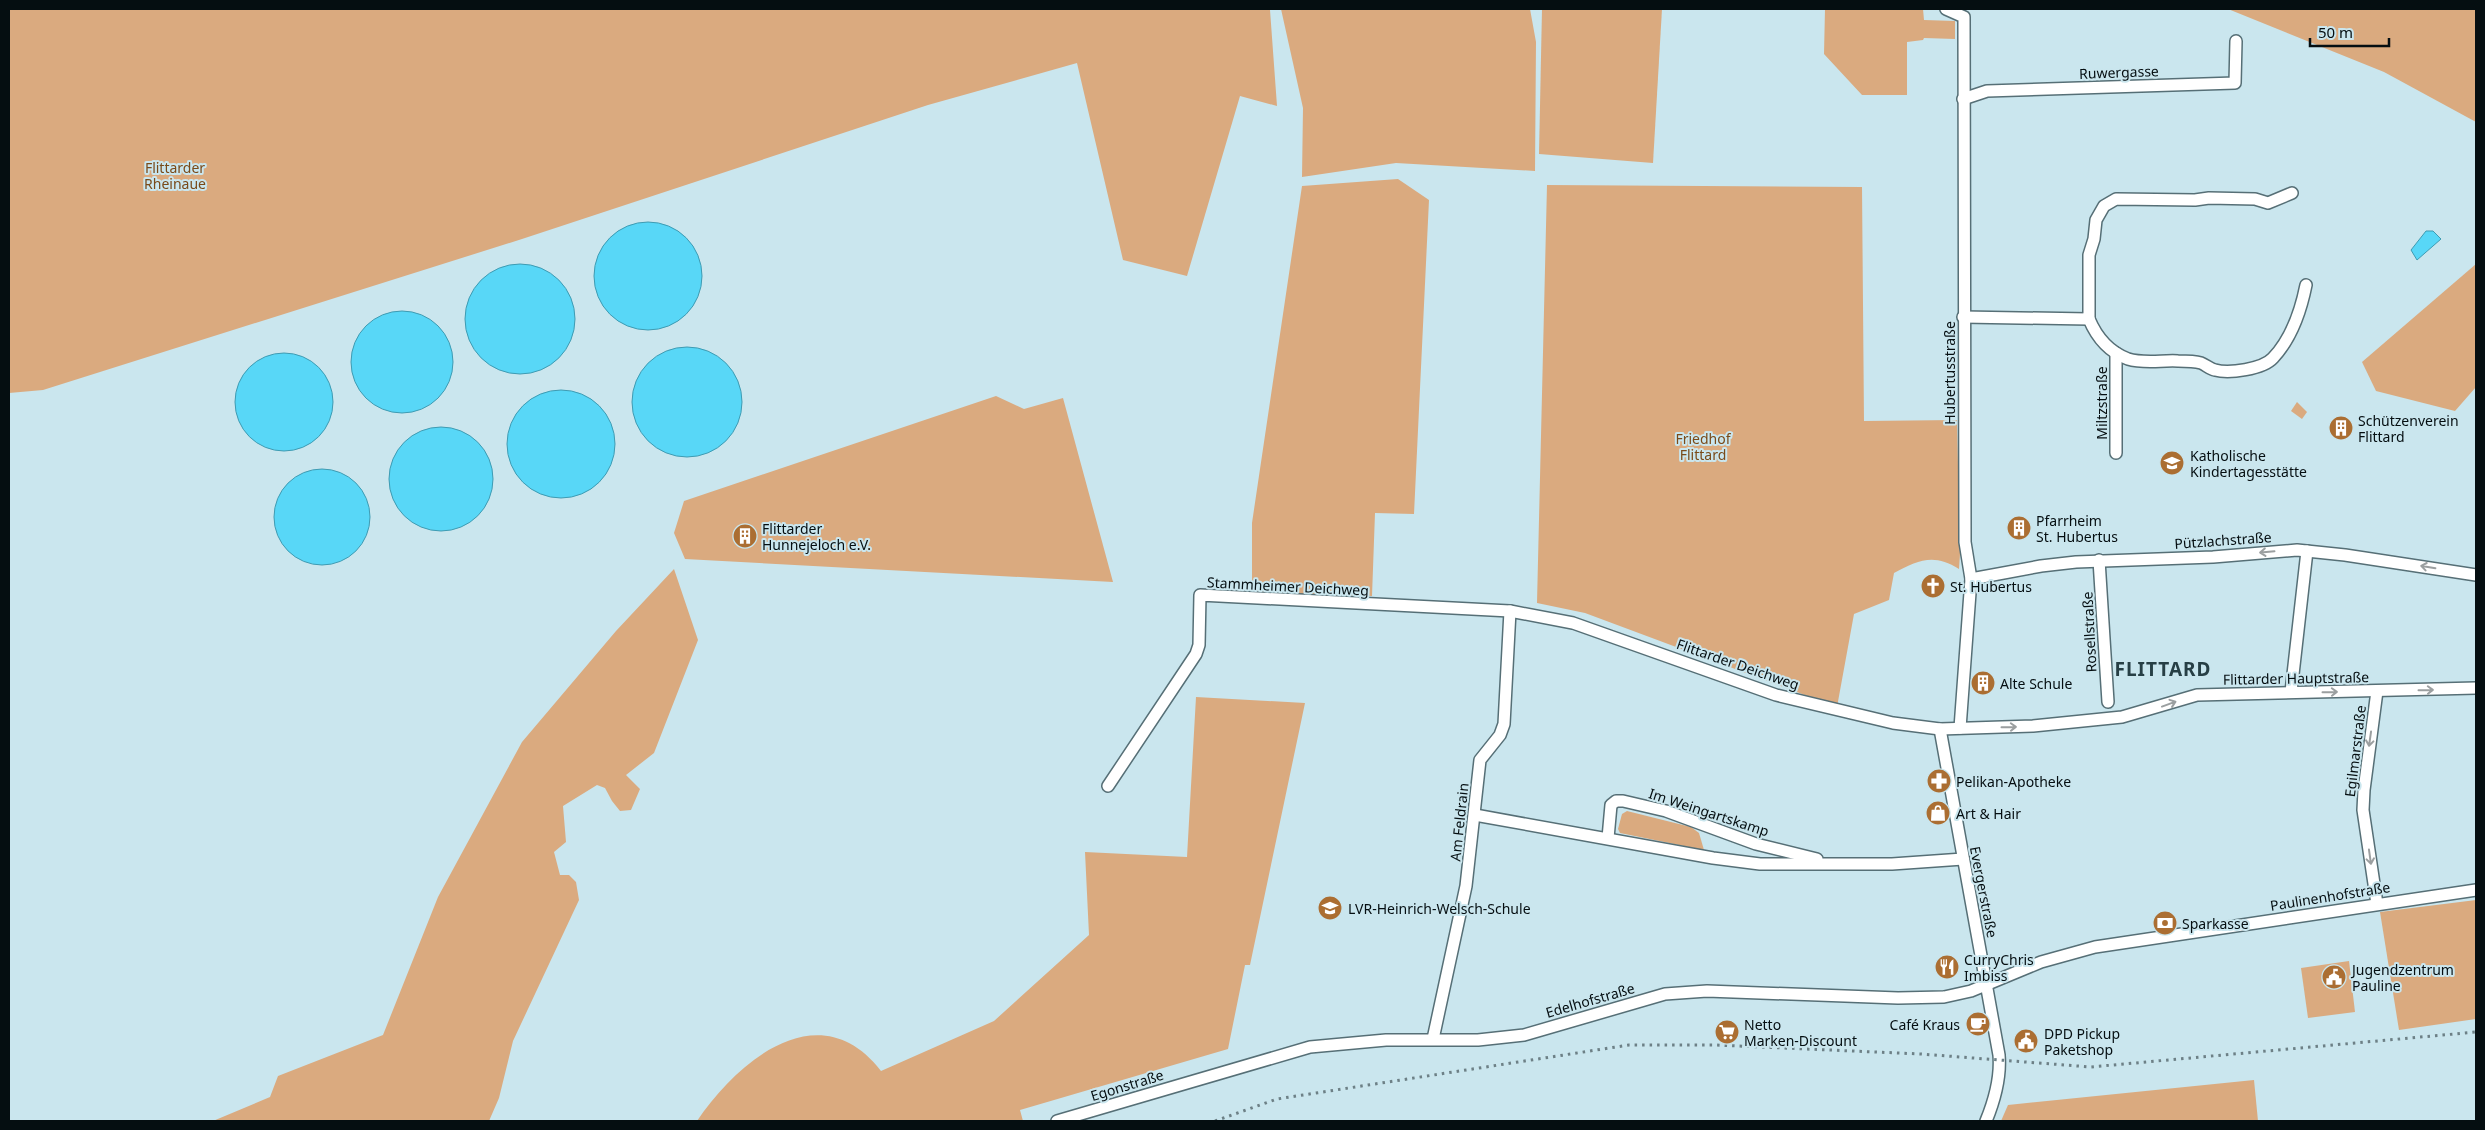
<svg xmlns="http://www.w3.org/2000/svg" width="2485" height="1130" font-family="'Noto Sans',sans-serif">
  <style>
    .green { fill: #daaa7f }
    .water { fill: #58d7f7; stroke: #3f9bb2 }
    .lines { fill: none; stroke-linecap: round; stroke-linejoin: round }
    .minor-casing { stroke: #566f76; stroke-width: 14 }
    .minor { stroke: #fff; stroke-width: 11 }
    .rail { stroke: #6d8086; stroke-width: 3; stroke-dasharray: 2.5 5; stroke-linecap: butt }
    .oneway { stroke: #9b9fa0 }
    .labels { text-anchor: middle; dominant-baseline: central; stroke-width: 4; stroke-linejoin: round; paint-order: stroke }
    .street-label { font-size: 14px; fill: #050e11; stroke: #cae6ee }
    .park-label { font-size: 14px; fill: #794a19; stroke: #cae6ee }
    .poi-label { font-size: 14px; fill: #050e11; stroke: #cae6ee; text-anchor: start }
    .district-label { font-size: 19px; font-weight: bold; letter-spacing: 1px; fill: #273f45; stroke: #cae6ee }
  </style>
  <rect width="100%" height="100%" fill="#cae6ee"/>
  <g class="green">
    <path d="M9,9H1270L1268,10H1270L1277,106L1240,96L1187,276L1123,260L1077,63L928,105L522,239L43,390L9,393Z"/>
    <path d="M1281,9H1530L1536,42L1535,171L1396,163L1302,177L1303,108Z"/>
    <path d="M1542,9H1662L1653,163L1539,154Z"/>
    <path d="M1825,9H1923L1924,20L1955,21V39L1924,38L1923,40L1907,42V95H1862L1824,54Z"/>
    <path d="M2228,9H2476V122L2384,72Z"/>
    <path d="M1398,179L1429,200L1414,514L1375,513L1372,596L1252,593V523L1302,186Z"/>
    <path d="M1547,185L1862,187L1864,421L1957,420L1960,554L1959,569C1934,553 1918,560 1894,573L1889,600L1854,614L1837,707L1585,613L1537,603Z"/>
    <path d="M2476,264V387L2455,411L2376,391L2362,362Z"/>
    <path d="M996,396L1024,409L1063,398L1113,582L685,559L674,533L684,501Z"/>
    <path d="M2297,402L2307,412L2302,419L2291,411Z"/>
    <path d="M674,569L698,640L654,753L626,775L640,789L631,810L620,811L612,801L605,788L597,785L563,806L566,842L554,852L560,875H569L576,882L579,900L513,1041L499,1098L489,1121H213L270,1097L278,1076L383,1035L438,897L522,742L616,631Z"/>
    <path d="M1196,697L1305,703L1250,965H1245L1228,1049L1020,1110L1023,1121H697C738,1060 820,992 881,1071L994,1021L1089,935L1085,852L1187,857Z"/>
    <path d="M1627,811L1691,827L1699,833L1704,850L1620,833L1618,829L1622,814Z"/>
    <path d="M2476,900V1019L2399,1030L2380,912Z"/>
    <path d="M2349,961L2355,1012L2308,1018L2301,968Z"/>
    <path d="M2254,1080L2258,1121H2001L2008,1105Z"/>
  </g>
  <g class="water">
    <circle cx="648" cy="276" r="54"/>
    <path d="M2426,231H2433L2441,239L2417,260L2411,250Z"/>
    <circle cx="520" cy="319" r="55"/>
    <circle cx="402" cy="362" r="51"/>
    <circle cx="687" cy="402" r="55"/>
    <circle cx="284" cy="402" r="49"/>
    <circle cx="561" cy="444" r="54"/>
    <circle cx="441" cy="479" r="52"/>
    <circle cx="322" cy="517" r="48"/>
  </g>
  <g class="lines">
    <defs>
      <g id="minor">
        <path d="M1946,9L1964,17L1965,542L1971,579L1960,728"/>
        <path d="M1963,99L1987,91L2235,83L2236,41"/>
        <path d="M1963,317L2089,319V255L2094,239L2096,220L2104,206L2116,199L2195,200L2209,198L2255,199L2268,203L2292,193"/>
        <path d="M2089,319C2097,338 2109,352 2128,359C2144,364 2162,360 2178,361C2185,361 2194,361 2201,363C2206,365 2210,369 2215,370C2229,374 2263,369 2273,358C2291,339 2301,310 2306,285"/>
        <path d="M2116,453V353"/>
        <path d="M2099,560L2108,702"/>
        <path d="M1971,579L2041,566L2076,562L2213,557L2297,550L2345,555L2476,575"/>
        <path d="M2291,692L2307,551"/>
        <path d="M1940,729L1999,1055C2001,1078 1995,1099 1986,1121"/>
        <path d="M1108,786L1196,654L1199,645L1200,595L1510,611L1573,623L1776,695L1893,723L1940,729L2033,726L2122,717L2197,695L2476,688"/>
        <path d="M1475,815L1713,858L1760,864H1892L1963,859"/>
        <path d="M1608,838L1611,805L1616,801H1623L1666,811L1756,844L1817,859"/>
        <path d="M2377,904L2363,810L2364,790L2377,691"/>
        <path d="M1433,1039L1466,886L1480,760L1500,735L1504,724L1510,611"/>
        <path d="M1057,1121L1310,1047L1386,1040H1478L1524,1035L1665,994L1707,991L1898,998L1944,997L1971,991L2041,962L2095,947L2476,890"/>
      </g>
    </defs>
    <use href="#minor" class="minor-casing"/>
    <use href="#minor" class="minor"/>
    <path class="rail" d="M1215,1121L1277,1099L1629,1045H1715L1921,1054L2091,1067L2476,1032"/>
  </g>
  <defs><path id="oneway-shaft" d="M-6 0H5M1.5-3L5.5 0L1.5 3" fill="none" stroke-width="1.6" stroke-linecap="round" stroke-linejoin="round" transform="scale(1.25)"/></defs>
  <g class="oneway">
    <use href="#oneway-shaft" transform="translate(2267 552) rotate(175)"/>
    <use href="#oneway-shaft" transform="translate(2428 567) rotate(-171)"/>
    <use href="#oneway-shaft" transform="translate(2426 690) rotate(-1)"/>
    <use href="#oneway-shaft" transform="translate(2330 692) rotate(-1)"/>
    <use href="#oneway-shaft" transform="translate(2169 704) rotate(-20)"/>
    <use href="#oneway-shaft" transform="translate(2009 727) rotate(-1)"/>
    <use href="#oneway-shaft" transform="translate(2370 739) rotate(98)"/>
    <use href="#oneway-shaft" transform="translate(2370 857) rotate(82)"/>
  </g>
  <defs>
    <symbol id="building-disc" viewBox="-11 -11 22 22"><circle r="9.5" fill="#ab6e32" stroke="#cae6ee"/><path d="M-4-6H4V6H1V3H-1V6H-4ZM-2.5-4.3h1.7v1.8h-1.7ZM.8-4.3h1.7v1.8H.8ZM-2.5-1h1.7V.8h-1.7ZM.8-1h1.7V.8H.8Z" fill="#fff"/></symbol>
    <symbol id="school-disc" viewBox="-11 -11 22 22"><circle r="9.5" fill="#ab6e32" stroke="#cae6ee"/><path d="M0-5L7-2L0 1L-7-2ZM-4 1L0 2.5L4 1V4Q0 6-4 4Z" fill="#fff"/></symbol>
    <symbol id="church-disc" viewBox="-11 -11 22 22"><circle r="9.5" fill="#ab6e32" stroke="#cae6ee"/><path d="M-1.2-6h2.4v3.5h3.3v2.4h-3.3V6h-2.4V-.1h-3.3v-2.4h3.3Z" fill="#fff"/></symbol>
    <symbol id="pharmacy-disc" viewBox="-11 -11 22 22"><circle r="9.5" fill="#ab6e32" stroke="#cae6ee"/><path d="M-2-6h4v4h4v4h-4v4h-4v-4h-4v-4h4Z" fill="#fff"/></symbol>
    <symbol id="shop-disc" viewBox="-11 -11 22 22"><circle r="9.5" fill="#ab6e32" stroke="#cae6ee"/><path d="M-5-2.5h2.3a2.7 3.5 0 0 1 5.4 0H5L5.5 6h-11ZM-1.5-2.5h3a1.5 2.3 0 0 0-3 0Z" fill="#fff"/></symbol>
    <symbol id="bank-disc" viewBox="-11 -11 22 22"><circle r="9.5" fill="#ab6e32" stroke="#cae6ee"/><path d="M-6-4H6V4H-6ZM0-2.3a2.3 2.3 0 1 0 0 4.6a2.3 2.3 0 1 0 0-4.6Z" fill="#fff"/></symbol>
    <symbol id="restaurant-disc" viewBox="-11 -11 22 22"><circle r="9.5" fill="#ab6e32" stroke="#cae6ee"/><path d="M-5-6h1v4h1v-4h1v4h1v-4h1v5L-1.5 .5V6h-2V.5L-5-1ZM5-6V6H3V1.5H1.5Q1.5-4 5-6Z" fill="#fff"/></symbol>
    <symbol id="civic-disc" viewBox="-11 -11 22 22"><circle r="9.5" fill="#ab6e32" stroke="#cae6ee"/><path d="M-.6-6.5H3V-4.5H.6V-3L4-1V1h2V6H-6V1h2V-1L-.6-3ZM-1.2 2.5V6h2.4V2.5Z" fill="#fff"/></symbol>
    <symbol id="cafe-disc" viewBox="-11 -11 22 22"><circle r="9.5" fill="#ab6e32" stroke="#cae6ee"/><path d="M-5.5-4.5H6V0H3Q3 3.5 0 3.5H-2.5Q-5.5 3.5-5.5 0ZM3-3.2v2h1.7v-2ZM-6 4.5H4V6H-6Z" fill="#fff"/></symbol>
    <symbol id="supermarket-disc" viewBox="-11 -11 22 22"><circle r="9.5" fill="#ab6e32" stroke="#cae6ee"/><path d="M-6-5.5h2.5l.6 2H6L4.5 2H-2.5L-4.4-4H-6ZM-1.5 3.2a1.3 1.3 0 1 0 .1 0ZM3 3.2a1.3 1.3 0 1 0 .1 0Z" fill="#fff"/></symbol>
  </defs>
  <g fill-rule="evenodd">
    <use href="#building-disc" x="2327" y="414" width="28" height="28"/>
    <use href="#school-disc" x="2158" y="449" width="28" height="28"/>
    <use href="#building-disc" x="2005" y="514" width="28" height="28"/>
    <use href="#building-disc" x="731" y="522" width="28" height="28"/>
    <use href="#church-disc" x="1919" y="572" width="28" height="28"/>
    <use href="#building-disc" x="1969" y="669" width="28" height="28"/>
    <use href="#pharmacy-disc" x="1925" y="767" width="28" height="28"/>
    <use href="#shop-disc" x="1924" y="799" width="28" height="28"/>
    <use href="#school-disc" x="1316" y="894" width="28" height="28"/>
    <use href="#bank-disc" x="2151" y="909" width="28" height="28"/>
    <use href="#restaurant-disc" x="1933" y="953" width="28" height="28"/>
    <use href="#civic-disc" x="2320" y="963" width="28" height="28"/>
    <use href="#cafe-disc" x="1964" y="1010" width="28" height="28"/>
    <use href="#supermarket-disc" x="1713" y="1018" width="28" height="28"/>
    <use href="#civic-disc" x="2012" y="1027" width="28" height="28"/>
  </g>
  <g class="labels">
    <g class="street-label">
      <text transform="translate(2119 72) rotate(-2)">Ruwergasse</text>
      <text transform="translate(1949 373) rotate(-90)">Hubertusstraße</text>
      <text transform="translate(2101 403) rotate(-90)">Miltzstraße</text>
      <text transform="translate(2223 540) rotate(-4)">Pützlachstraße</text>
      <text transform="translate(1288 586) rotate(3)">Stammheimer Deichweg</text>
      <text transform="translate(2089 632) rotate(-93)">Rosellstraße</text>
      <text transform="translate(1738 664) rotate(19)">Flittarder Deichweg</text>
      <text transform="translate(2296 678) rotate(-1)">Flittarder Hauptstraße</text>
      <text transform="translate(2355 751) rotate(-83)">Egilmarstraße</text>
      <text transform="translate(1709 812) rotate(18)">Im Weingartskamp</text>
      <text transform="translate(1459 822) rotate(-84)">Am Feldrain</text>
      <text transform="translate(1984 892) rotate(79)">Evergerstraße</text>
      <text transform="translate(2330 896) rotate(-9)">Paulinenhofstraße</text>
      <text transform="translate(1590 1000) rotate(-16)">Edelhofstraße</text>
      <text transform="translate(1127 1085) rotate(-17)">Egonstraße</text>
    </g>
    <g class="park-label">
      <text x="175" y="167">Flittarder<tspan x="175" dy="16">Rheinaue</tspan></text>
      <text x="1703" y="438">Friedhof<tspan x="1703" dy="16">Flittard</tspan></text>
    </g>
    <g class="poi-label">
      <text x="2358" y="420">Schützenverein<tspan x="2358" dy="16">Flittard</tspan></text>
      <text x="2190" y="455">Katholische<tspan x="2190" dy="16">Kindertagesstätte</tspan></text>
      <text x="2036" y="520">Pfarrheim<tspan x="2036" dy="16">St. Hubertus</tspan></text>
      <text x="762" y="528">Flittarder<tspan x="762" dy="16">Hunnejeloch e.V.</tspan></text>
      <text x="1950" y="586">St. Hubertus</text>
      <text x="2000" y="683">Alte Schule</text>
      <text x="1956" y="781">Pelikan-Apotheke</text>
      <text x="1956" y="813">Art &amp; Hair</text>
      <text x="1348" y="908">LVR-Heinrich-Welsch-Schule</text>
      <text x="2182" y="923">Sparkasse</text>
      <text x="1964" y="959">CurryChris<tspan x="1964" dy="16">Imbiss</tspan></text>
      <text x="2352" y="969">Jugendzentrum<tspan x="2352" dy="16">Pauline</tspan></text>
      <text x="1744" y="1024">Netto<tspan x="1744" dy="16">Marken-Discount</tspan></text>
      <text x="1960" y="1024" text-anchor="end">Café Kraus</text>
      <text x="2044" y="1033">DPD Pickup<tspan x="2044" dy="16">Paketshop</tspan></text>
    </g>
    <g class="district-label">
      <text x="2163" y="669">FLITTARD</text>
    </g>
  </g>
  <rect width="2485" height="1130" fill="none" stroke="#050e11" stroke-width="20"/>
  <path d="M2310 38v8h79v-8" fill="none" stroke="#050e11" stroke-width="2.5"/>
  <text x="2318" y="38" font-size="15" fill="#050e11" stroke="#cae6ee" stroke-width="4" paint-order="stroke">50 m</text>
</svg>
